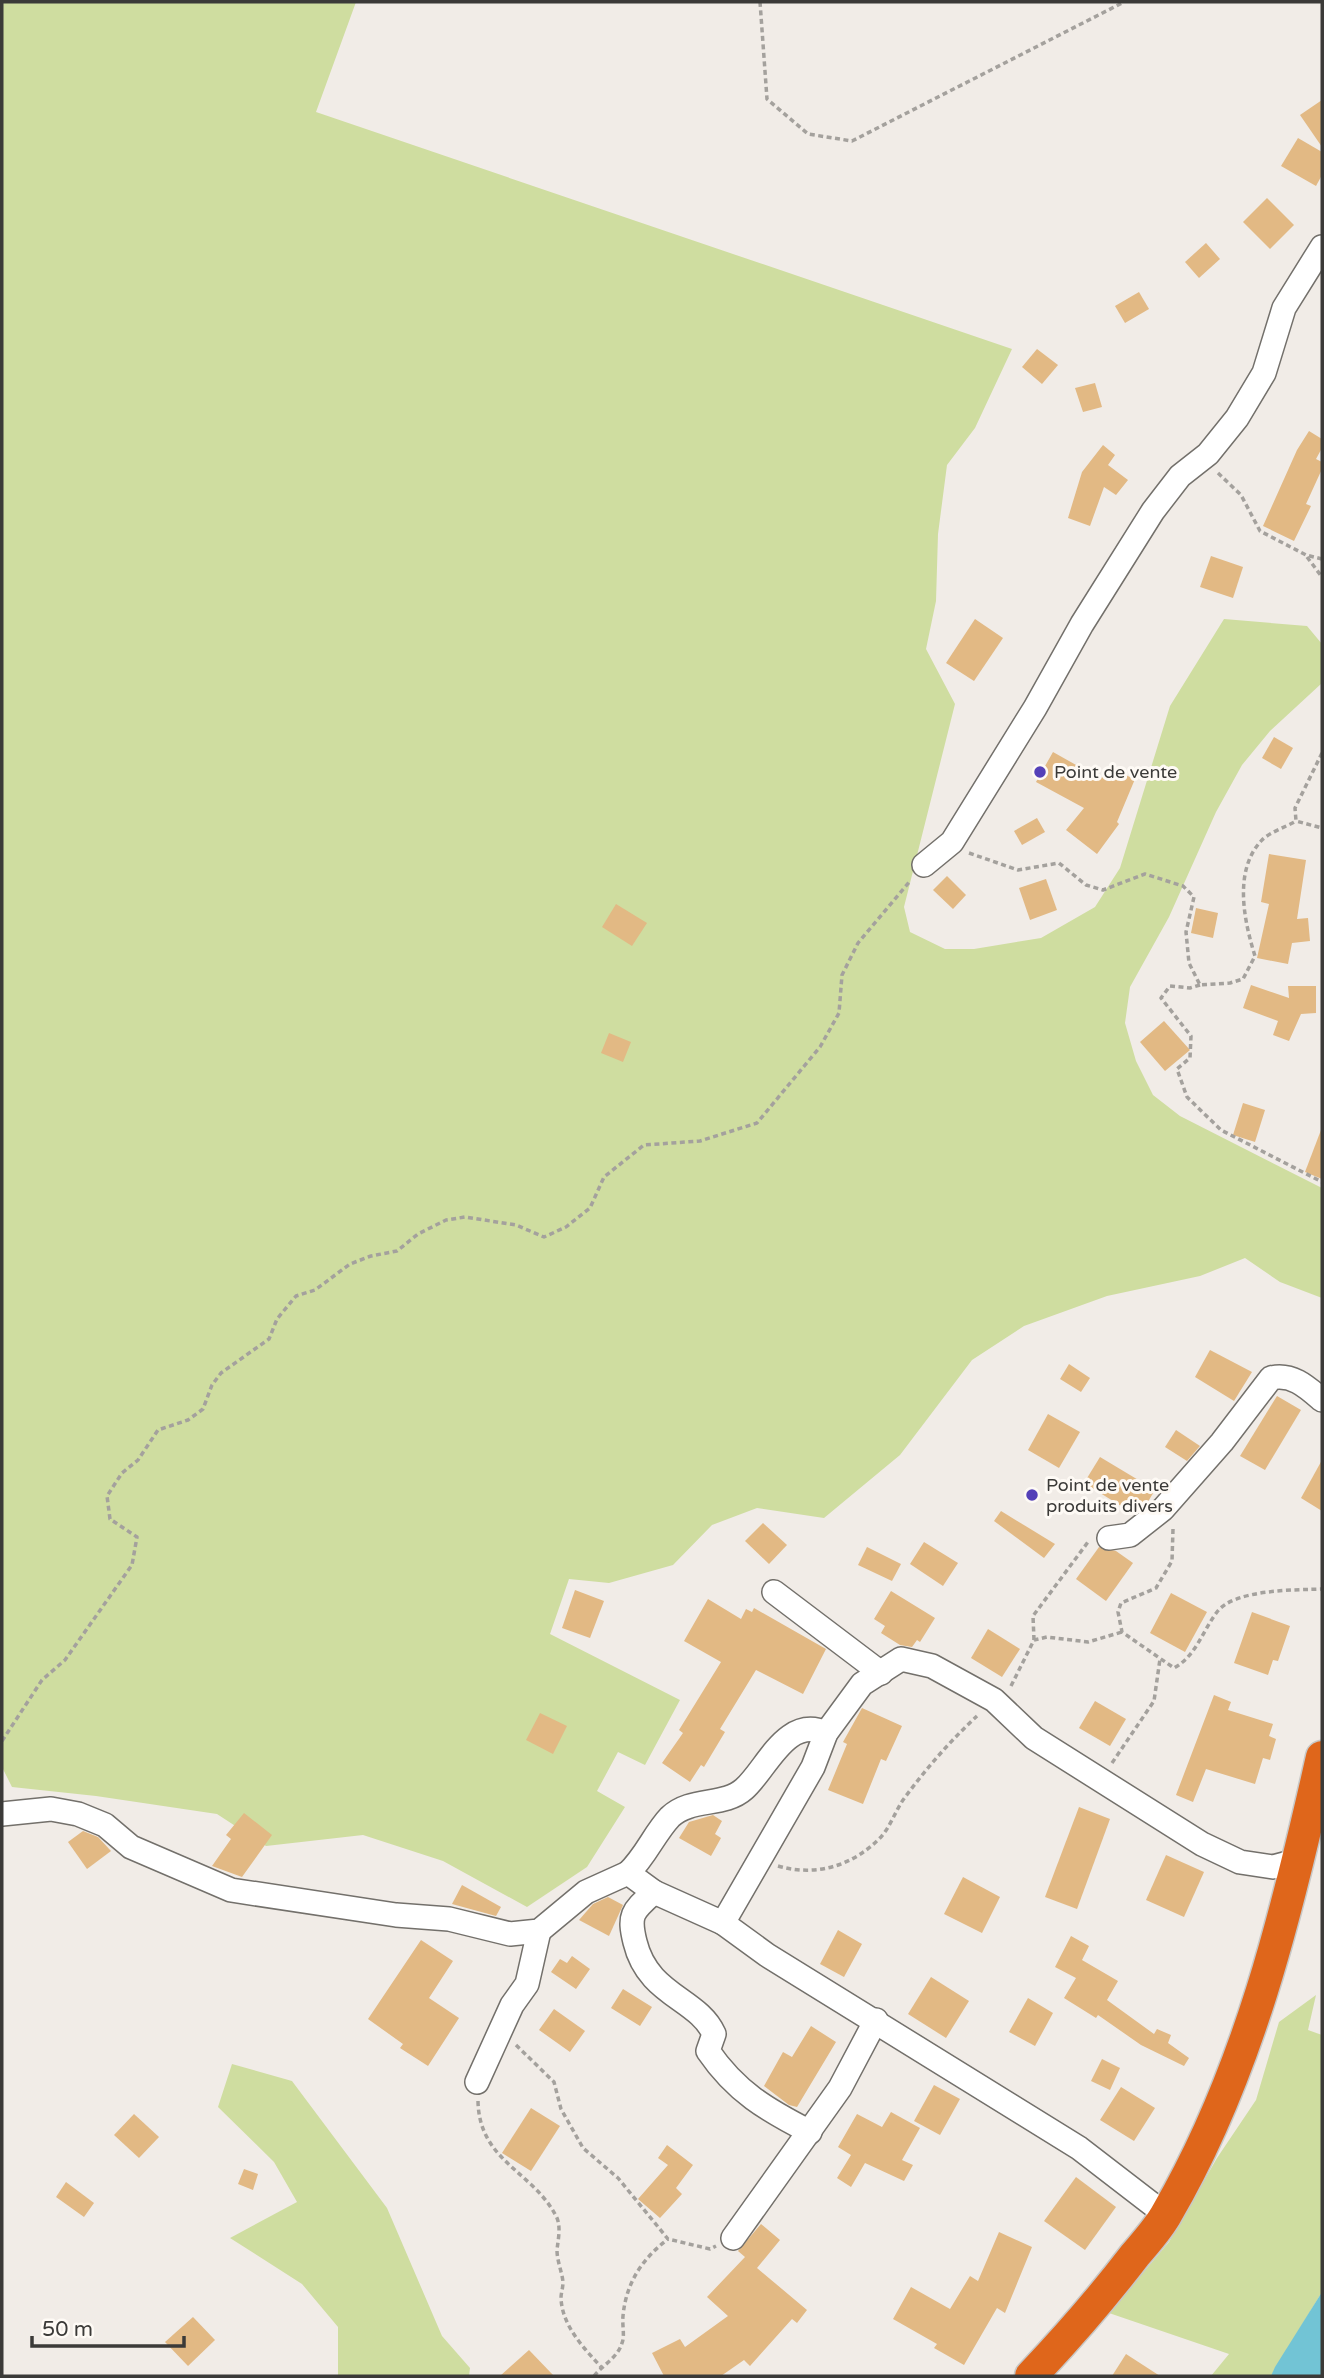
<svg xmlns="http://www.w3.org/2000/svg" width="1324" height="2378" font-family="'Varela Round',sans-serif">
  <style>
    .green { fill: #cfdda0 }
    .water { fill: #72c4d5 }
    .building { fill: #e2b984 }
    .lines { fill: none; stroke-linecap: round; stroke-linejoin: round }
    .minor-casing { stroke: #73706b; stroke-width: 26 }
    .highway-casing { stroke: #c8c8c7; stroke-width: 35 }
    .path { stroke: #a4a19d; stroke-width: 3.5; stroke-dasharray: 5 3.5; stroke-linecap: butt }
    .minor { stroke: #fff; stroke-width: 23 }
    .highway { stroke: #df661b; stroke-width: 32 }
    .poi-dot { fill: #5440b8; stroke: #fefaf5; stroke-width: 2.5 }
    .labels { text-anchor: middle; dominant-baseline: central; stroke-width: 6; stroke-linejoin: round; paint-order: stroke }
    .poi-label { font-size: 18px; fill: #3b3a38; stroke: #fefaf5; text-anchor: start }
  </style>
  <rect width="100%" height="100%" fill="#f1ece7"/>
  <g class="green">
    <path d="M2,2H356L316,112L1012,349L975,428L947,465L938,534L936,601L926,649L955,704L904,907L910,932L945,949H974L1041,938L1095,907L1120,868L1170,706L1224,619L1307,626L1322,644V683L1270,731L1242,765L1216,812L1169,917L1130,987L1125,1023L1136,1061L1153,1095L1180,1116L1322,1188V1298L1280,1282L1245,1258L1200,1276L1107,1296L1024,1326L972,1360L900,1455L824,1518L757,1508L712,1525L673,1565L609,1583L569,1579L550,1634L680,1700L645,1765L618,1752L597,1791L625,1807L587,1867L527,1907L443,1861L363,1835L266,1846L217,1814L96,1796L12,1787L2,1767Z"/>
    <path d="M1316,1995L1308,2030L1322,2035V2292L1271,2376H1211L1229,2354L1109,2313L1169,2242L1217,2158L1256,2100L1279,2022Z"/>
    <path d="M232,2064L292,2081L387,2208L442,2336L470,2368L469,2376H338V2327L302,2284L230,2238L297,2202L274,2162L218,2107Z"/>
  </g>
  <path class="water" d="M1322,2292V2376H1271L1275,2367Z"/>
  <g class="building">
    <path d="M1322,100V147L1300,115Z"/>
    <path d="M1298,138L1322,152V175L1316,186L1281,166Z"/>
    <path d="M1267,198L1294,225L1270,249L1243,222Z"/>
    <path d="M1206,243L1220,259L1199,278L1185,262Z"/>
    <path d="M1139,292L1149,309L1125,323L1115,306Z"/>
    <path d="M1037,349L1058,365L1042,384L1022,367Z"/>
    <path d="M1095,383L1102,407L1083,412L1075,388Z"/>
    <path d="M1309,431L1322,439V448L1316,459L1322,462V469L1306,504L1311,506L1294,541L1263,526L1297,450Z"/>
    <path d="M1103,445L1115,455L1108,465L1128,480L1116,495L1104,487L1090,526L1068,518L1082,472Z"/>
    <path d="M1211,556L1243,567L1233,598L1200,587Z"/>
    <path d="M975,619L1003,638L974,681L946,663Z"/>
    <path d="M1274,737L1293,748L1281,769L1262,758Z"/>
    <path d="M1053,752L1101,779L1104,772L1116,776L1118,772L1135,779L1117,822L1119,824L1097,854L1066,830L1084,808L1036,782Z"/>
    <path d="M1037,818L1045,832L1022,845L1014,831Z"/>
    <path d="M1269,854L1306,860L1297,919L1308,918L1310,941L1292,943L1288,964L1257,958L1269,904L1261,902Z"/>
    <path d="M947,876L966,895L953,909L933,890Z"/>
    <path d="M1046,879L1057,910L1030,920L1019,888Z"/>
    <path d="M616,904L647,923L632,946L602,927Z"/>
    <path d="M1196,908L1218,913L1213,938L1191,933Z"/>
    <path d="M1251,985L1289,998L1288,986H1316V1013L1301,1014L1289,1041L1273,1035L1278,1021L1243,1008Z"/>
    <path d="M1164,1021L1190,1050L1165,1071L1140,1042Z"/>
    <path d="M609,1033L631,1042L623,1062L601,1053Z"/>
    <path d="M1243,1103L1265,1110L1255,1142L1233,1135Z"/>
    <path d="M1321,1130H1322V1179L1305,1172Z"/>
    <path d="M1210,1350L1252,1372L1234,1401L1195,1377Z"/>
    <path d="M1069,1364L1090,1378L1081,1392L1060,1379Z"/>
    <path d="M1277,1396L1301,1410L1265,1470L1240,1456Z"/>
    <path d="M1048,1414L1080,1432L1059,1468L1028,1450Z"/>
    <path d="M1176,1430L1200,1446L1187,1461L1165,1447Z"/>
    <path d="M1100,1457L1155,1490L1146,1505L1134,1514L1084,1483Z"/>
    <path d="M1322,1460V1511L1301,1498Z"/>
    <path d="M1001,1511L1055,1544L1044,1558L994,1521Z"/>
    <path d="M763,1523L787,1545L769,1564L745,1541Z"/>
    <path d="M924,1542L958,1563L943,1586L910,1564Z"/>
    <path d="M867,1547L901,1564L892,1581L858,1565Z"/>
    <path d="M1099,1547L1116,1551L1133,1563L1106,1601L1076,1579Z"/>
    <path d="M575,1590L604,1601L590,1638L562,1628Z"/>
    <path d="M891,1591L935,1618L920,1642L917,1640L912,1647L900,1645L881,1633L885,1626L874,1619Z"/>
    <path d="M1171,1593L1207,1612L1185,1652L1150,1633Z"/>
    <path d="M708,1599L741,1619L746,1609L752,1612L754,1608L826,1649L803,1694L756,1670L720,1729L725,1732L704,1767L701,1765L690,1782L662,1763L683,1733L679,1730L721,1662L684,1641Z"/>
    <path d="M1252,1612L1290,1626L1278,1661L1273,1660L1268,1675L1234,1663Z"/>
    <path d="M988,1629L1020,1649L1002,1677L971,1658Z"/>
    <path d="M1214,1695L1231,1702L1228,1710L1273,1724L1269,1736L1276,1739L1270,1760L1263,1758L1255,1784L1206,1769L1193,1802L1176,1795Z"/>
    <path d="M1095,1701L1126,1719L1110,1746L1079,1728Z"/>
    <path d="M862,1708L902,1726L886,1761L881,1759L863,1804L828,1790L847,1744L843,1742Z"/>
    <path d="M540,1713L567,1726L553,1754L526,1740Z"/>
    <path d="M1079,1807L1110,1819L1077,1909L1045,1897Z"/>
    <path d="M244,1813L272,1835L242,1877L212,1866L231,1839L226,1835Z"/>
    <path d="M713,1815L722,1821L715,1834L721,1838L711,1856L679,1838L689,1822Z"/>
    <path d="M83,1831L98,1837L111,1851L87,1869L68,1842Z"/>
    <path d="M1166,1855L1204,1872L1184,1917L1146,1900Z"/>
    <path d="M963,1877L1000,1897L982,1933L944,1914Z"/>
    <path d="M462,1885L501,1907L496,1916L452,1904Z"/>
    <path d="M608,1897L623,1905L609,1936L579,1920L593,1904Z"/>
    <path d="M838,1930L862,1944L844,1977L820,1964Z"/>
    <path d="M1071,1936L1089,1946L1082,1960L1118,1981L1107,2000L1154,2034L1157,2029L1171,2035L1168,2043L1189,2058L1184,2066L1141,2045L1098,2015L1096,2018L1064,1998L1076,1978L1055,1967Z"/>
    <path d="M421,1940L453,1961L429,1998L459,2018L428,2066L400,2048L403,2044L368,2019Z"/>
    <path d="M572,1956L590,1969L576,1989L551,1972L560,1959L567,1963Z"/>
    <path d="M931,1977L969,2001L946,2038L908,2014Z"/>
    <path d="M623,1989L652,2007L640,2026L611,2008Z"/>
    <path d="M1028,1998L1053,2013L1035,2046L1009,2032Z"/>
    <path d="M554,2009L585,2031L570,2052L539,2030Z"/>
    <path d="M811,2026L836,2042L797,2107L789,2105L764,2086L783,2052L792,2057Z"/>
    <path d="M1102,2059L1120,2068L1110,2090L1091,2081Z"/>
    <path d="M934,2085L960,2099L940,2135L914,2121Z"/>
    <path d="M1121,2087L1155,2108L1134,2141L1100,2120Z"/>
    <path d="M531,2108L560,2126L531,2171L502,2153Z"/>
    <path d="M891,2112L920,2128L902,2160L913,2165L904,2181L865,2163L851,2187L837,2178L851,2155L838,2147L857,2114L882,2127Z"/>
    <path d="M134,2114L159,2137L139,2158L114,2135Z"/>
    <path d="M667,2145L693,2165L676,2188L682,2194L660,2218L638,2199L668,2165L658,2158Z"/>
    <path d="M244,2169L258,2174L253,2190L238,2184Z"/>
    <path d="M1076,2177L1116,2207L1085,2250L1044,2221Z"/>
    <path d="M66,2182L94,2203L84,2217L56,2197Z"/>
    <path d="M761,2224L780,2240L757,2268L807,2310L797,2323L792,2319L750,2366L744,2360L721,2376H664L652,2353L680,2339L685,2347L728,2316L707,2297L745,2257L738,2251Z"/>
    <path d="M999,2232L1032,2247L1005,2313L997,2308L964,2365L934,2348L937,2344L893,2319L911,2287L950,2309L970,2276L978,2281Z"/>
    <path d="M193,2317L215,2340L188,2366L165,2342Z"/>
    <path d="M529,2350L554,2376H500Z"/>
    <path d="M1126,2354L1160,2376H1112Z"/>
  </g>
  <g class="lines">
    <defs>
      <g id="minor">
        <path d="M924,865L952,842L1035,708L1082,624L1153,511L1180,476L1208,454L1237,418L1264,373L1284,308L1322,247"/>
        <path d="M1109,1538L1130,1535L1163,1509L1222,1442L1271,1378C1292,1373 1307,1387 1322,1400"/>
        <path d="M774,1592L881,1673"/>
        <path d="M2,1814L51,1809L78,1814L105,1825L131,1847L231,1890L396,1915L449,1919L510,1934L539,1931L586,1892L628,1873L654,1892L723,1923L813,1767L826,1733L862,1684L901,1659L932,1666L994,1700L1034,1738L1202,1844L1240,1862L1273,1867L1299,1860"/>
        <path d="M628,1873C646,1856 654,1834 670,1817C691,1797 724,1807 744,1789C767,1769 786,1715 826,1733"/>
        <path d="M654,1892C633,1911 628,1914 635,1942C648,1996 698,1998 714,2034L708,2051C736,2092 767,2110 810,2132"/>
        <path d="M723,1923L767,1955L1079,2148L1166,2215"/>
        <path d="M477,2082L512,2005L527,1984L539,1931"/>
        <path d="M733,2238L840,2088L876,2020"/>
      </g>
      <path id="highway" d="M1031,2376C1068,2337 1102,2298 1135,2255C1146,2242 1159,2228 1167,2213C1248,2074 1287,1913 1322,1757"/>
    </defs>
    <use href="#minor" class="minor-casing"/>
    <use href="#highway" class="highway-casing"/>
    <g class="path">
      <path d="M760,2L767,99L808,134L852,141L1124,2"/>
      <path d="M1218,473L1241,495L1260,531L1306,555L1322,559"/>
      <path d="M1307,557L1322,577"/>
      <path d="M1322,753L1295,808L1296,821L1322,828"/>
      <path d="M969,853L1018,870L1059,863L1086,885L1103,890L1145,874L1183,886L1194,897L1186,932L1189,963L1200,985L1230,983L1243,979L1255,956C1244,921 1233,870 1262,840C1270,832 1286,827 1296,821"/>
      <path d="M1200,985L1190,988L1170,986L1161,998L1191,1036L1190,1058L1177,1069L1187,1097L1221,1130L1322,1182"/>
      <path d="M1173,1529L1172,1561L1156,1588L1121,1603L1118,1612L1122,1632L1174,1668C1196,1656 1202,1632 1217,1612C1234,1589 1296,1590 1322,1589"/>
      <path d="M1034,1640L1033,1616L1088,1542"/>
      <path d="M1011,1686L1034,1640L1047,1637L1088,1642L1122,1632"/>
      <path d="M2,1741L42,1680L65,1660L132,1565L137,1537L110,1519L107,1496L122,1473L138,1460L158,1430L188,1420L203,1409L212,1385L221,1373L269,1339L277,1319L296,1296L315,1290L350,1264L371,1256L397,1251L418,1234L446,1220L465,1217L516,1225L544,1237L566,1227L590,1208L604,1177L644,1145L700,1141L757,1123L820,1047L839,1013L842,975L858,943L910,881"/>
      <path d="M1112,1763L1154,1701L1160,1659"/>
      <path d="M778,1866C816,1877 853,1866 881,1837C890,1827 895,1812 903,1800C925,1770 949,1742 977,1716"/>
      <path d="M516,2045L554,2082L561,2109L583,2148L618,2178L668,2239L710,2249L716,2246"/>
      <path d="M478,2101C479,2162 534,2171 557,2218C561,2228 558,2240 557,2250C557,2261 562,2272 563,2282C563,2288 561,2293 561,2298C562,2326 584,2348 601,2367"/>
      <path d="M594,2376C603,2365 618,2357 622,2343C625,2336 622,2325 623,2316C626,2283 642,2259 668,2239"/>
    </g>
    <use href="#minor" class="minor"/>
    <use href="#highway" class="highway"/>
  </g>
  <g class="poi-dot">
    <circle cx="1040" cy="772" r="7"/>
    <circle cx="1032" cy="1495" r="7"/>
  </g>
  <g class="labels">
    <g class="poi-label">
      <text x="1054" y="772">Point de vente</text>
      <text x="1046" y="1485">Point de vente<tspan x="1046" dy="21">produits divers</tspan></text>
    </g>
  </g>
  <rect width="1324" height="2378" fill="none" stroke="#3b3a38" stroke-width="7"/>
  <path d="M32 2336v10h152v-10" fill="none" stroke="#3b3a38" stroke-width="3.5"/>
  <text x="42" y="2336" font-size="21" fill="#3b3a38" stroke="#fefaf5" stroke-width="5" paint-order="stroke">50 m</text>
</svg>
